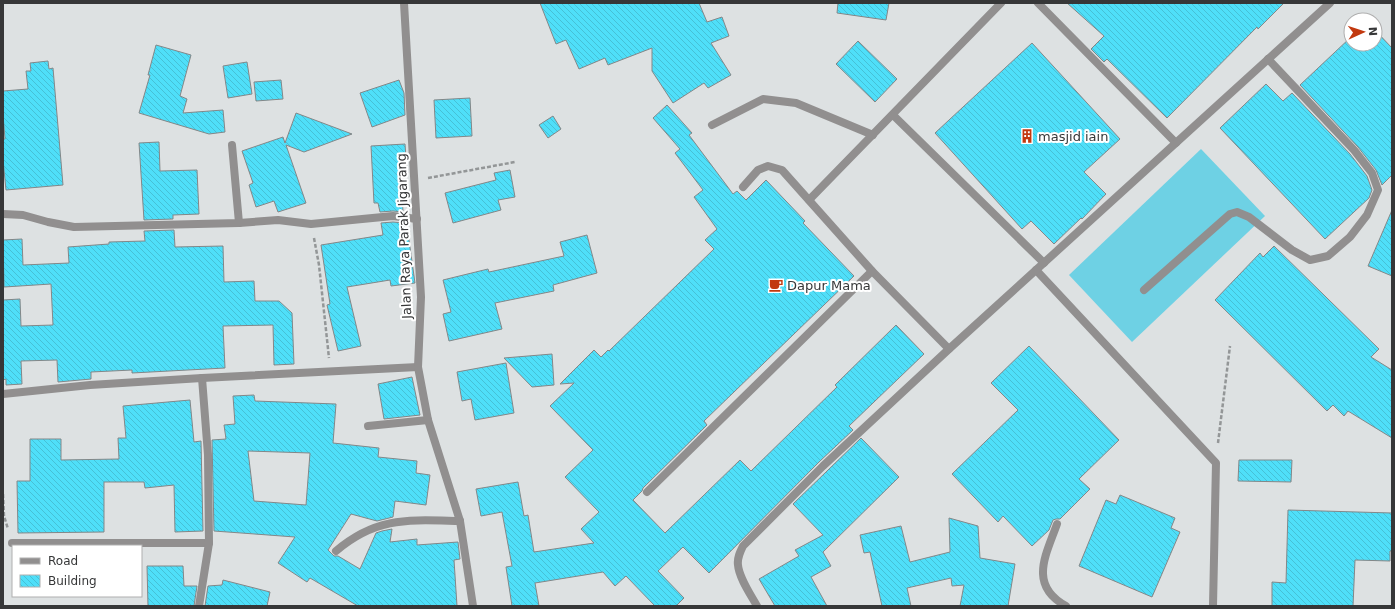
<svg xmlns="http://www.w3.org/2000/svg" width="1395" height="609" font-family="'DejaVu Sans',sans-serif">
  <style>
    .garden { fill: #6ed1e4 }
    .building { fill: url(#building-back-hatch); stroke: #838788; fill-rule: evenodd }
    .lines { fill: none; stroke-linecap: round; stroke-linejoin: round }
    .path { stroke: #939697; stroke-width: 2.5; stroke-dasharray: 4 2; stroke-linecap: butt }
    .service { stroke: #918f8f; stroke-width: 8 }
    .minor { stroke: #918f8f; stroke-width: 8 }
    .tertiary { stroke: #918f8f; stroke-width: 8 }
    .labels { text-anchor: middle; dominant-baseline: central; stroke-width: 4; stroke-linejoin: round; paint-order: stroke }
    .poi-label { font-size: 13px; fill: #363738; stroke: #fff; text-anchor: start }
    .street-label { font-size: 13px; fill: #363738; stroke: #fff }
  </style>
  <defs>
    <pattern id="building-back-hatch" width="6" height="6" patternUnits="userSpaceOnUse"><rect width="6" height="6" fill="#4fdff9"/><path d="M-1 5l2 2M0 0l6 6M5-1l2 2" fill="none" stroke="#46c0d6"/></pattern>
  </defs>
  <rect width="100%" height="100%" fill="#dde1e2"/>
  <path class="garden" d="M1201,149L1265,216L1132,342L1069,275Z"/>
  <g class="building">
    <path d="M540,3H699L707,22L722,17L729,36L711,43L731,75L708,88L704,83L673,103L652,71V48L608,65L605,58L579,69L566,40L556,44Z"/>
    <path d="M838,3H889L886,20L837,13Z"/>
    <path d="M1067,3H1284L1258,29L1257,27L1167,118L1107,59L1104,62L1091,49L1104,36Z"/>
    <path d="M1375,30L1392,48V175L1382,185L1376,170L1358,147L1300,85L1351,37V44H1375Z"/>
    <path d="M858,41L897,79L875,102L836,64Z"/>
    <path d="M1032,43L1120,139L1084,172L1106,194L1082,219L1081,218L1054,244L1031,221L1022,229L935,133Z"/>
    <path d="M156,45L191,55L180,96L187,99L183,113L223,110L225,132L209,134L139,113L150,75H148Z"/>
    <path d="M48,61L49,69L53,68L63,185L6,190L3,160V139H5L3,115V91L28,89L26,71H31L30,63Z"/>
    <path d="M247,62L252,94L228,98L223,66Z"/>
    <path d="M281,80L283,99L256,101L254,82Z"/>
    <path d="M399,80L404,93L405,115L372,127L360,93Z"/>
    <path d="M1266,84L1283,101L1292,93L1350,154L1367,176L1372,190L1369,198L1325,239L1220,128Z"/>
    <path d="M470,98L472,136L436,138L434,100Z"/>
    <path d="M667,105L692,133L689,135L733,194L737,191L746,200L766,180L805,221L803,223L854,276L704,421L707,425L643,488L642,491L633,500L665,533L740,460L751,471L837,387L835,385L896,325L924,354L849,426L853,430L819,462L709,573L683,547L658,571L684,598L676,606H655L626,576L615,586L603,572L535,583L539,606H512L506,567L512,566L502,512L481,516L476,489L518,482L524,516L528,515L534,552L594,543L581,529L599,512L565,477L593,450L550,406L574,383L560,384L594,350L601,357L608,350L609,351L714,249L705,240L717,229L694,197L703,190L675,153L680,149L653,118Z"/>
    <path d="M296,113L352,134L304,152L286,145L306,203L278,212L274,201L256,207L249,185L253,183L242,151L283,137L285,143Z"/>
    <path d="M553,116L561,129L548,138L539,125Z"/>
    <path d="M159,142L160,171L197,170L199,214L173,215V219L144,220L139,143Z"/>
    <path d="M405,144L407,172H401L403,212L393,211L380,212L378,203H374L371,146Z"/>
    <path d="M510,170L515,197L498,200L501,210L453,223L445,193L496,180L494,173Z"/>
    <path d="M1392,210V276L1368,266Z"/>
    <path d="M393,222L404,223V226H407L415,283L391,286L390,280L347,287L361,346L338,351L327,305L330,304L321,245L383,235L381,223Z"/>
    <path d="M174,230L175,247L223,246L224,282L254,281L255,301H279L292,313L294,364L274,365L273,325L223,326L225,368L132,373V370L91,372V379L58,382L57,360L21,361L22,384L6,385V379L3,380V300L20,299L21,326L53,325L51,284L4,287L3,240L22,239L23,265L69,263L68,247L109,244V242L145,241L144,231Z"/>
    <path d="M587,235L597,273L553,285L554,291L495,303L502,329L449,341L443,314L451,312L443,280L488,269L489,272L564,256L560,242Z"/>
    <path d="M1274,246L1379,349L1371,357L1392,370V438L1348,411L1344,416L1333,405L1327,411L1215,300L1260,253L1263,257Z"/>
    <path d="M1029,346L1119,440L1079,479L1090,489L1060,519H1056L1053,520L1049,530L1032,546L1003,516L998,522L952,474L1018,410L991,383Z"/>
    <path d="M552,354L554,385L532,387L504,358Z"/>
    <path d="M506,363L514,413L475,420L471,399L462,401L457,372Z"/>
    <path d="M412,377L420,415L384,419L378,384Z"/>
    <path d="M254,395L255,401L336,404L333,443L379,448L378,457L417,461L416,473L430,475L426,505L395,501L393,517L377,521L351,514L328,550L334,556H338L360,569L376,533L382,531L392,529L390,542L417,539V545L458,542L460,559L454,560L457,606H358L310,578L307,582L278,563L295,537L214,531L212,440L226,439L224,425L235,424L233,396ZM248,451L310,453L306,505L254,501Z"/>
    <path d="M190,400L194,442L201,441L203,531L175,532L174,485L145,488L144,482H104V532L18,533L17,481H30V439H61V460L119,459L118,438H126L123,406Z"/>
    <path d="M861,438L899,477L823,552L831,566L811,577L827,606H775L759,579L799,556L795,550L823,535L793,504Z"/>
    <path d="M1239,460H1292L1291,482L1238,481Z"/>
    <path d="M1120,495L1175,518L1171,528L1180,532L1152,597L1079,566L1106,500L1116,504Z"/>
    <path d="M1288,510L1392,513V551H1390V561L1355,560L1353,606H1272V582L1286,583Z"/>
    <path d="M949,518L978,526L980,558L1015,564L1008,606H960L964,585L952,586L951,578L907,588L911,606H882L870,552L864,553L860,535L901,526L910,562L950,552Z"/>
    <path d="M147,566H183L184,586H197L194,606H148Z"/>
    <path d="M223,580L270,592L267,606H205L208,586L222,585Z"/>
  </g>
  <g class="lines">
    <g class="path">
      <path d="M428,178L515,162"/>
      <path d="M314,238L319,265L329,358"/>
      <path d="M1218,443L1230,346"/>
      <path d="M3,494L4,516L8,529"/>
    </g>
    <g class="service">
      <path d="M1038,3L1176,143"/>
      <path d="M893,115L1044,263"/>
      <path d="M712,125L763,99L796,103L873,135"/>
      <path d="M743,187L758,170L768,166L782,170L872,271L949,349"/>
      <path d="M809,200L1001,3"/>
      <path d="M1036,270L1216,463L1213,606"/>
      <path d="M1144,290L1230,214L1237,212L1249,217L1292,250L1310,260L1328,256L1350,237L1367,215L1378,190L1372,173L1354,150L1268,59"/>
      <path d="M647,492L872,271"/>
      <path d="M1057,524C1046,555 1028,585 1066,606"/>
      <path d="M757,606C751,595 739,578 738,565C737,558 740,552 743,546L823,466L949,349L1330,3"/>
    </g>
    <g class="minor">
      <path d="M232,145L239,223"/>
      <path d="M3,214L23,215L48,222L74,227L239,223L278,220L311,224L393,216L417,219"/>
      <path d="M3,394L90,385L202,378L418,367"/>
      <path d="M368,426L428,420"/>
      <path d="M12,543H209"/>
      <path d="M336,551C377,516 410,520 460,521"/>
      <path d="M199,606L209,543L208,455L202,378"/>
    </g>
    <path class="tertiary" d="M404,3L421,297L418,367L428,420L460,521L473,606"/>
  </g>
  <defs>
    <symbol id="building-bare" viewBox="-9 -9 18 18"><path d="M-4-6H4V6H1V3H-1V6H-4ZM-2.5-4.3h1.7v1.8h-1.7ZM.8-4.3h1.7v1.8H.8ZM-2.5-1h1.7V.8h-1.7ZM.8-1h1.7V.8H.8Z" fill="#c2390f" stroke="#fff" stroke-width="2.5" paint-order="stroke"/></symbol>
    <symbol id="cafe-bare" viewBox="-9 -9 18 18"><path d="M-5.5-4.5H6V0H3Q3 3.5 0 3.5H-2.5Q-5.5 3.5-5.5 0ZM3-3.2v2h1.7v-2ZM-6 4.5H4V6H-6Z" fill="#c2390f" stroke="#fff" stroke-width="2.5" paint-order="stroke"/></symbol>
  </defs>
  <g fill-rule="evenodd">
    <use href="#building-bare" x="1017" y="126" width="20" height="20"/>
    <use href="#cafe-bare" x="766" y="275" width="20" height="20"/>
  </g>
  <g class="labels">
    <g class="poi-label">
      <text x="1038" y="136">masjid iain</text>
      <text x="787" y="285">Dapur Mama</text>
    </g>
    <g class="street-label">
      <text transform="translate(404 236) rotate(-92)">Jalan Raya Parak Jigarang</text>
    </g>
  </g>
  <rect width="1395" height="609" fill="none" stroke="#363738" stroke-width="8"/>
  <rect x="12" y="545" width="130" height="52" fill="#ffffff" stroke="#afafaf"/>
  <rect x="20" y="558" width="20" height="6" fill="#918f8f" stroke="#afafaf"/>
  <text x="48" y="565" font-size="12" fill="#363738">Road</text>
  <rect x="20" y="575" width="20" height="12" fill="url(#building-back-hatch)" stroke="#afafaf"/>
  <text x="48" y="585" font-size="12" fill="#363738">Building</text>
  <g transform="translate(1363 32) rotate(87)"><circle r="19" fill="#ffffff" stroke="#afafaf"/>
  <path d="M0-3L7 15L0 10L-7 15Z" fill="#c2390f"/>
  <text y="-6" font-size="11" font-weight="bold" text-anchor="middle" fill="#363738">N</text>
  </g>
</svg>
